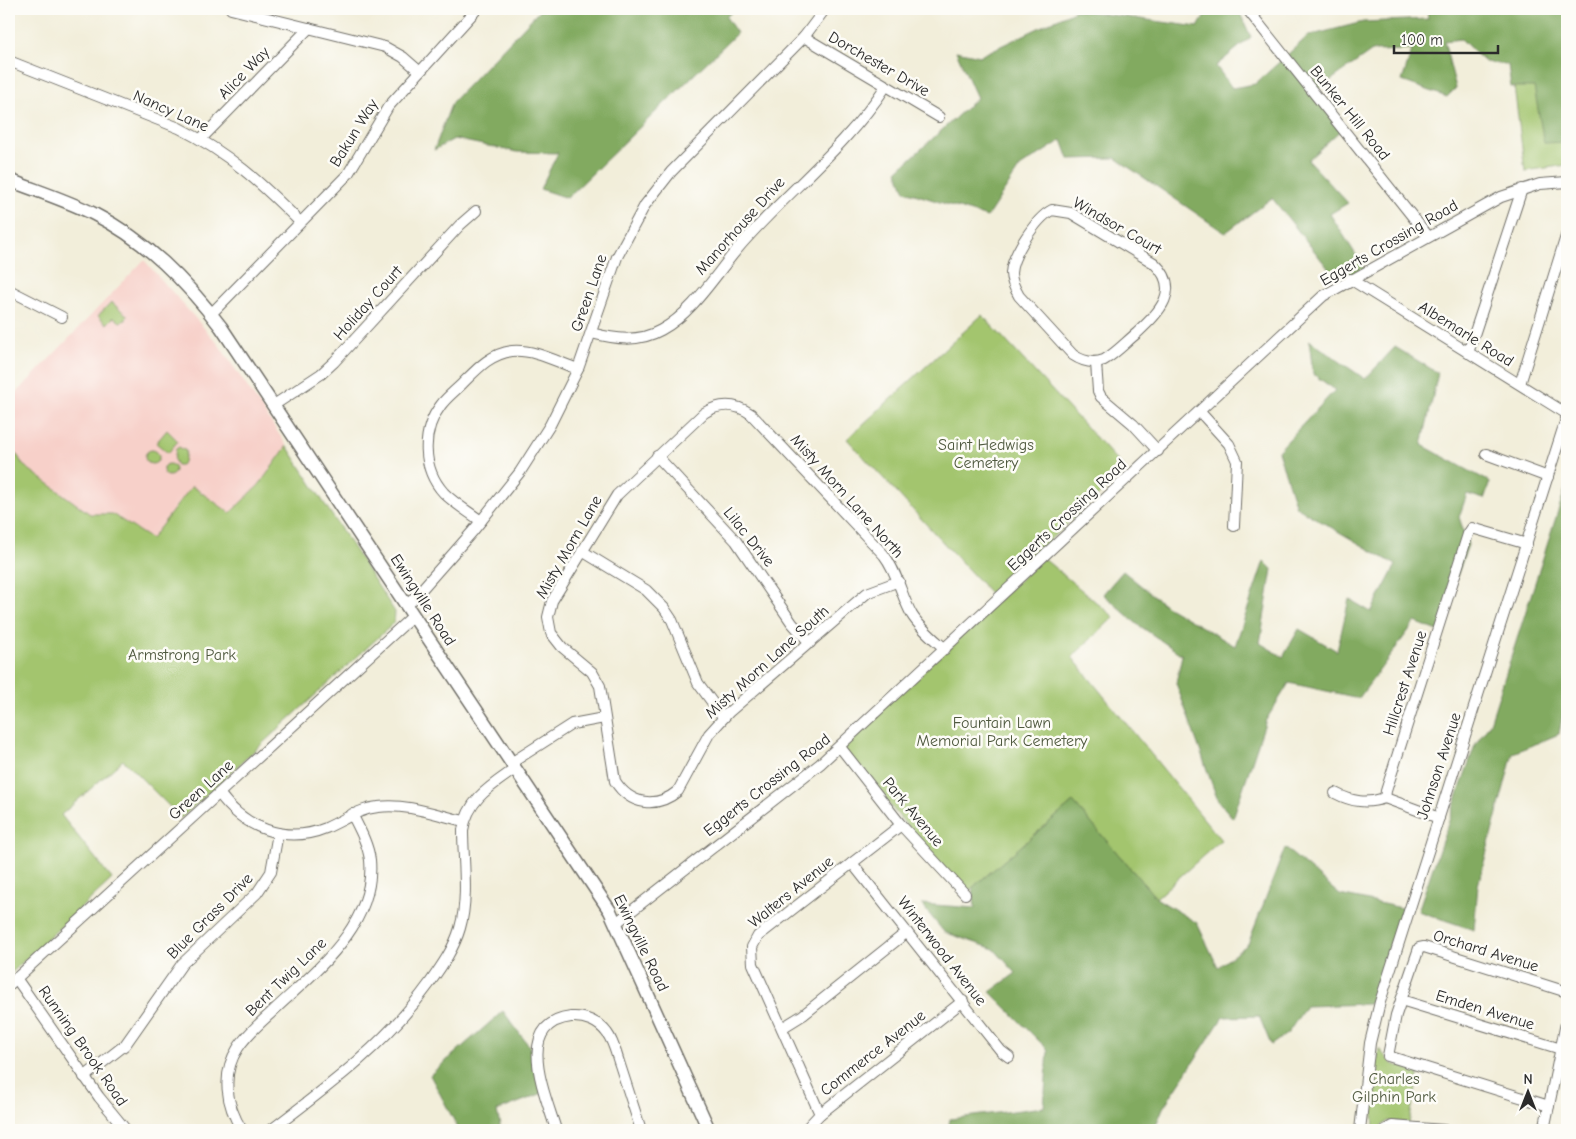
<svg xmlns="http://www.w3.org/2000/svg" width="1576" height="1139" font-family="'Comic Neue',sans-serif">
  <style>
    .built { fill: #f7d0c9 }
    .green { fill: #a3c56e; stroke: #67784c }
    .forest { fill: #82aa61; stroke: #566a46 }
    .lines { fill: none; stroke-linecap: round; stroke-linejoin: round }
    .minor-casing { stroke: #716f68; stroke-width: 12 }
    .major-casing { stroke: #716f68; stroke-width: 15 }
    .minor { stroke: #fff; stroke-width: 10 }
    .major { stroke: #fff; stroke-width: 12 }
    .labels { text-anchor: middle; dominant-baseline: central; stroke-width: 5; stroke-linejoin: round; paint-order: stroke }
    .street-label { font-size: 16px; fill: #2b2b2b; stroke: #fdfcf7 }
    .park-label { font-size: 16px; fill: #4f593f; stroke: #fdfcf7 }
  </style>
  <rect width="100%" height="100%" fill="#fdfcf7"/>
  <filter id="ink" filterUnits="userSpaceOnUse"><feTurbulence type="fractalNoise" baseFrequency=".02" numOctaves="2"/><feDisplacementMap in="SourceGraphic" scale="10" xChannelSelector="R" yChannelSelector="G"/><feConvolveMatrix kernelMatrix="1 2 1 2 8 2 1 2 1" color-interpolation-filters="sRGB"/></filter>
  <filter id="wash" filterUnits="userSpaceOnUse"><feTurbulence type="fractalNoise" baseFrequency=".0096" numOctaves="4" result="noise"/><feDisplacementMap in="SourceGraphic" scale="20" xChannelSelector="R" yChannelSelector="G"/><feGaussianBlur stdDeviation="1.12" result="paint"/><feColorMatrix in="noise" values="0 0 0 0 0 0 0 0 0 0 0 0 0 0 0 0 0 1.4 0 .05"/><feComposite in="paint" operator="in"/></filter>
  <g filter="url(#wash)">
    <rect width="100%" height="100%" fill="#f2eeda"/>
    <path class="built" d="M144,260L219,345L287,446L259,485L230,513L192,486L151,539L112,514L90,515L23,465L18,456L9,450V401Z"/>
    <g class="green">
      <path d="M1504,9H1567V165L1525,171Z"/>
      <path d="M111,302L127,315L126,320L120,322L114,317L107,324L98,316Z"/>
      <path d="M982,315L1126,470L991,594L847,439Z"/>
      <path d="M167,430L178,441L168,453L156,443Z"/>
      <path d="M287,446L395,612L394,623L181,818L123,760L61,815L112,879L9,975V450L18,456L23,465L90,514H112L151,539L192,486L230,513L259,485Z"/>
      <path d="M179,447L186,451L184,462L181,465H177L174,460L176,449Z"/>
      <circle cx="152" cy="457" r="7"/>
      <circle cx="169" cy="470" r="6"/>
      <path d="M1043,558L1114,617L1072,657L1221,840L1156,898L1073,802L965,894L840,747Z"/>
      <path d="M1379,1049L1392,1064L1419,1072L1409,1123L1388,1121L1377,1130H1374L1372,1097Z"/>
    </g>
    <g class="forest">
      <path d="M541,9H735L726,17L737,33L567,198L540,189L558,153L517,152L454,139L434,150L452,102Z"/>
      <path d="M1209,9H1238L1251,37L1216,66L1232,88L1255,84L1308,36L1363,22L1428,19L1427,9H1567V142L1544,143L1534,87H1511L1508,65L1485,62L1461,39L1444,41L1456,88L1447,97L1402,81L1412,50L1372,51L1314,92L1344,127L1308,160L1348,203L1330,214L1367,272L1343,287L1272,198L1225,233L1115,158L1069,159L1062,140L1020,167L987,217L905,191L897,171L977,98L956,51L980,56L1076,10L1198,27Z"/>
      <path d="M1309,340L1365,379L1395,347L1438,373L1422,445L1490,482L1484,499L1467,494L1459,517L1468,545L1438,631L1415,622L1359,698L1289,683L1266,720L1233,818L1218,801L1176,683L1182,655L1137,624L1103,594L1123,571L1166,606L1235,646L1264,561L1272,569L1260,643L1283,657L1299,629L1337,651L1349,599L1371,612L1396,565L1296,507L1278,451L1335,390L1313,374Z"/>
      <path d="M1567,483V550L1563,558L1567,560V584L1565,587L1567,689L1559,734L1513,753L1478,885L1474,930L1418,911L1475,745L1490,723Z"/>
      <path d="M1073,802L1156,898L1197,923L1218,967L1248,944L1285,848L1340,895L1402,908L1370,1004L1306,1006L1288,1033L1271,1045L1259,1016L1223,1017L1163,1108L1154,1130H948L950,1119L1044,1107L1048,1050L990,992L1016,973L994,949L944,932L921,904L975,908L973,887Z"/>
      <path d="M503,1011L535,1054L543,1093L497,1111L501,1130H459L430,1075Z"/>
    </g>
  </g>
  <g filter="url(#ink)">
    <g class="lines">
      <defs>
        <g id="minor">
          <path d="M231,9L385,47L403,57L419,71"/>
          <path d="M1247,9L1428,236"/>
          <path d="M1253,16L1260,9"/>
          <path d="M804,37L939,117"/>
          <path d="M9,61L179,128C229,153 261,183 300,222"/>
          <path d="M201,139L309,28"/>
          <path d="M1052,210L1071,213L1154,263C1183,290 1158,313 1137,333C1126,342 1116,353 1104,360C1093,364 1082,361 1073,355L1019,296C1015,289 1011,281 1011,273C1012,255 1036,218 1052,210Z"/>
          <path d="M1350,279L1567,414"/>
          <path d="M9,290L62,317"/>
          <path d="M211,314L348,174L388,107L477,9"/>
          <path d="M591,333C615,339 638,343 661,330C696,311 719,268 746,239C792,188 848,144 886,86"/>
          <path d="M1468,353L1522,189"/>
          <path d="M1096,363L1098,391L1101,397L1133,424L1158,451"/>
          <path d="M1520,384L1567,233"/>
          <path d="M274,405L321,374L334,362L460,225L476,211"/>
          <path d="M1200,412L1229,444L1237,461L1234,526"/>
          <path d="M1486,454L1548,477"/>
          <path d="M657,456L736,541L792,623L810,643"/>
          <path d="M481,521C469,512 455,504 444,493C422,469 421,431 441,405C447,397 455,391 462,384C477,369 490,354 512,351C534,349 557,362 578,369"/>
          <path d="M582,551L646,590L664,608L672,620L698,683L723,717"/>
          <path d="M899,581L867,593L729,712L709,734L678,791C656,809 630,805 615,781L600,686L592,672L562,647L551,633L548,617L552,601L617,495L704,413C720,403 735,403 751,414L884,555C898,573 901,596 912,615C920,628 934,639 945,649"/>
          <path d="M407,606L473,531L520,472L550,425L578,369L617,257L645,205L671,172L804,37L825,9"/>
          <path d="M840,747L901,825L965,894"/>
          <path d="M511,763L572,724L604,718"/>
          <path d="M219,793C243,827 285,845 326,828C344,820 359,809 378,807C407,803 437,815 464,821"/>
          <path d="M1335,793C1352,802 1367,804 1385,798"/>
          <path d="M1385,798L1386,791L1468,534L1472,528L1527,544"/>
          <path d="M1385,798L1439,818"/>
          <path d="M852,863L1001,1051L1009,1057"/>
          <path d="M616,923L820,764L1323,296L1501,197L1540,184L1567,182"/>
          <path d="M16,978L99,1097L126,1130"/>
          <path d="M9,985L413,616"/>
          <path d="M1401,1000L1561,1049"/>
          <path d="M782,1028L803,1015L907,932"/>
          <path d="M84,1077L125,1045L182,964L257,893L271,872L278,833"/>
          <path d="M1549,1106L1388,1056L1396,1015L1419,948L1424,947L1567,992"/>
          <path d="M820,1114L753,964L752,947L758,936L901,825"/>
          <path d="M242,1130C226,1105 221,1074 238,1048C247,1034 260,1023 272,1012C314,972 376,926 370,860C368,844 359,828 352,814"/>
          <path d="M271,1130C329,1086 386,1044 429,984C441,967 454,949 460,928C469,897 463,861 463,830C468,799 491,786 515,769"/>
          <path d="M556,1130C547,1098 512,1024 571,1017C585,1016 599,1022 607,1033C614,1042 616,1054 620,1065C627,1087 634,1108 641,1130"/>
          <path d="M805,1130L820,1114L963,1001"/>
          <path d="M1360,1130L1370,1043L1380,1002L1567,416"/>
          <path d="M1385,1130L1392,1126L1444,1130"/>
          <path d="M1544,1130L1567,1018"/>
        </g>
        <path id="major" d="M9,180C37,191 66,200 94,214C146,240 186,281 221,327L610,911L709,1130"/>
      </defs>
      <use href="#minor" class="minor-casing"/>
      <use href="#major" class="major-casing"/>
      <use href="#minor" class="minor"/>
      <use href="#major" class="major"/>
    </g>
  </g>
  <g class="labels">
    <g class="street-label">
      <text transform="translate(879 64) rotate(30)">Dorchester Drive</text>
      <text transform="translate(244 73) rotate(-46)">Alice Way</text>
      <text transform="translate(171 111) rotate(24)">Nancy Lane</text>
      <text transform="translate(1350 113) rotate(51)">Bunker Hill Road</text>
      <text transform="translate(354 133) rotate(-58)">Bakun Way</text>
      <text transform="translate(740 226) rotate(-48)">Manorhouse Drive</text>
      <text transform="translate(1117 226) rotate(30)">Windsor Court</text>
      <text transform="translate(1389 243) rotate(-30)">Eggerts Crossing Road</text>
      <text transform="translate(589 293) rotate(-71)">Green Lane</text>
      <text transform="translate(368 303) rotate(-48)">Holiday Court</text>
      <text transform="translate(1466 334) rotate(32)">Albemarle Road</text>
      <text transform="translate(847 496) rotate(48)">Misty Morn Lane North</text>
      <text transform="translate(1067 515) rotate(-43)">Eggerts Crossing Road</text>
      <text transform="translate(749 537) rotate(51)">Lilac Drive</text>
      <text transform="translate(569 547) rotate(-60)">Misty Morn Lane</text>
      <text transform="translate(423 600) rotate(57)">Ewingville Road</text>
      <text transform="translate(767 662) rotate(-42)">Misty Morn Lane South</text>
      <text transform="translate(1405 683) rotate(-72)">Hillcrest Avenue</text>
      <text transform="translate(1439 766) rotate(-72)">Johnson Avenue</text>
      <text transform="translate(767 785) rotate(-38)">Eggerts Crossing Road</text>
      <text transform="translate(201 790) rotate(-42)">Green Lane</text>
      <text transform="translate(913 812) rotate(50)">Park Avenue</text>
      <text transform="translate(791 892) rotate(-39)">Walters Avenue</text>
      <text transform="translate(210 916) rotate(-45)">Blue Grass Drive</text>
      <text transform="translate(641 943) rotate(64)">Ewingville Road</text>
      <text transform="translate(942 951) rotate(52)">Winterwood Avenue</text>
      <text transform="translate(1486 951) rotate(17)">Orchard Avenue</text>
      <text transform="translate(286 977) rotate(-44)">Bent Twig Lane</text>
      <text transform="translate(1485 1010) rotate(17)">Emden Avenue</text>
      <text transform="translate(83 1046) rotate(55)">Running Brook Road</text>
      <text transform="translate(873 1053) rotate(-38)">Commerce Avenue</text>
    </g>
    <g class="park-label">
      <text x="986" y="445">Saint Hedwigs<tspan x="986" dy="18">Cemetery</tspan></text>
      <text x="182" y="655">Armstrong Park</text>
      <text x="1002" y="723">Fountain Lawn<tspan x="1002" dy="18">Memorial Park Cemetery</tspan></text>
      <text x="1394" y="1079">Charles<tspan x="1394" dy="18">Gilphin Park</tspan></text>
    </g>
  </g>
  <rect width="1576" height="1139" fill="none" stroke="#fdfcf7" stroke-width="30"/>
  <g transform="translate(1528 1092)" stroke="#fdfcf7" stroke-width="4" paint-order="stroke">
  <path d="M0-4L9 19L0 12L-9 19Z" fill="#2b2b2b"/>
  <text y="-8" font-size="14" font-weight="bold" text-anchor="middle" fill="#2b2b2b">N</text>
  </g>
  <path d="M1394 45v8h104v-8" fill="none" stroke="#2b2b2b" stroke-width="2.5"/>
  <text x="1401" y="45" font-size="15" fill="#2b2b2b" stroke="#fdfcf7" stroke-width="4" paint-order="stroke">100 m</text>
</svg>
